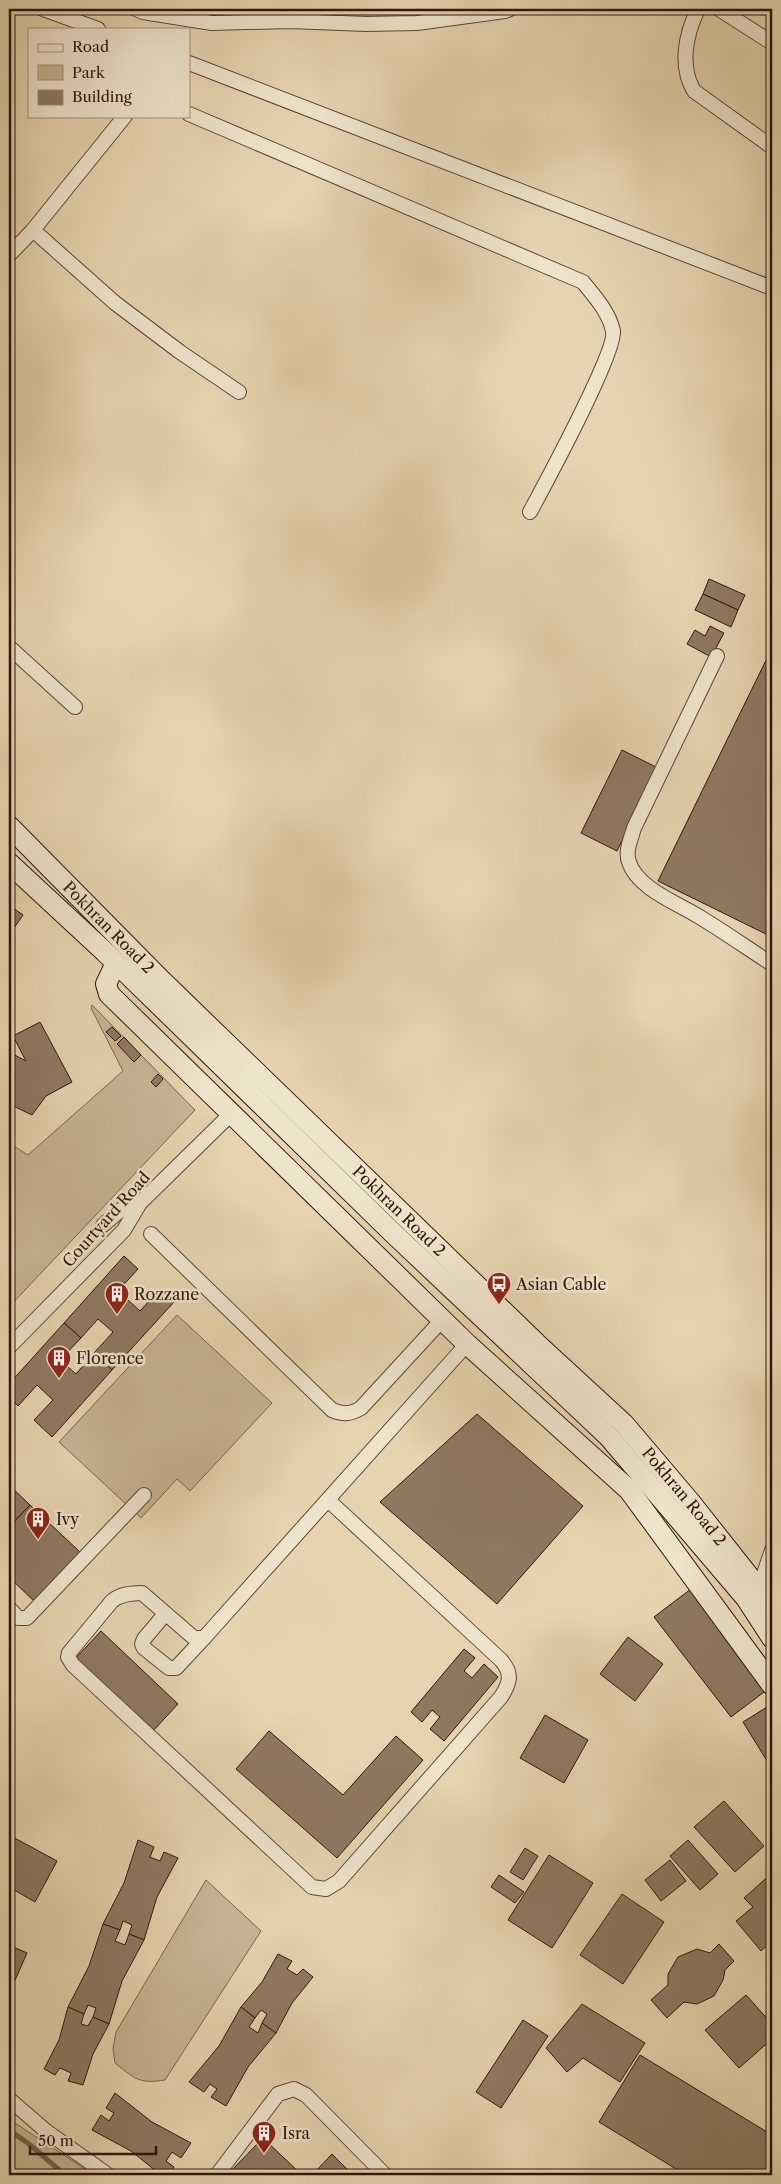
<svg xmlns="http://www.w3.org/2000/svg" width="781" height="2184" font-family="'Libre Caslon Text',serif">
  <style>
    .green { fill: #c6b493; stroke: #7b6550 }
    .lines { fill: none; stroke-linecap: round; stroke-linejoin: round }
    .stream { stroke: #77614d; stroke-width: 5 }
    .building { fill: #8e7961; stroke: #30160c }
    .street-casing { stroke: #5d4635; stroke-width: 16 }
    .secondary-casing { stroke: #30160c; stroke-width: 22 }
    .street { stroke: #eee3cb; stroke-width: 14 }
    .secondary { stroke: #eee3cb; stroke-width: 20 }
    .labels { text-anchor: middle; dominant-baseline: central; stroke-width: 5; stroke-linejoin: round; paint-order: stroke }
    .street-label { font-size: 16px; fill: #30160c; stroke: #eee3cb }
    .poi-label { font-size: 16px; fill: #30160c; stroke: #eee3cb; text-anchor: start }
  </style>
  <rect width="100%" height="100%" fill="#e5d4af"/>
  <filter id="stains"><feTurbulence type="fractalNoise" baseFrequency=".004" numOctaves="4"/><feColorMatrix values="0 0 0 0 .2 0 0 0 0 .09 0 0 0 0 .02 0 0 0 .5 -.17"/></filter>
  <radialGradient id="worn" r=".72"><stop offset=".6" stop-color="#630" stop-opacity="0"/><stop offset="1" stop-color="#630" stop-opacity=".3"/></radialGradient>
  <g class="green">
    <path d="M92,1005L195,1110L9,1307V1143L28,1155L123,1071L91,1008Z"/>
    <path d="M177,1315L272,1403L190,1491L177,1479L141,1518L59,1442Z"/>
    <path d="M206,1880L261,1931L165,2080C139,2084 135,2079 115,2063L113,2049L116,2032Z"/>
    <path d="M9,2119L94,2175H9Z"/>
  </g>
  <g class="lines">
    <path class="stream" d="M9,2130L29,2144L65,2175"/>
  </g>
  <g class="building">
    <path d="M709,579L745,595L738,610L703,594Z"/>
    <path d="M703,594L738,610L731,627L695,610Z"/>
    <path d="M710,626L724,633L711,657L687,644L695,630L705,636Z"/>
    <path d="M772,648L771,766L772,937L658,881Z"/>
    <path d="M622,750L658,768L617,851L581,833Z"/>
    <path d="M9,905L23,915L10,934H9Z"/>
    <path d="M40,1022L72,1082L46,1096L32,1115L9,1104V1052L26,1061L13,1036Z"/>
    <path d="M112,1027L121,1036L115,1041L106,1032Z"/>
    <path d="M124,1037L141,1055L134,1062L117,1044Z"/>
    <path d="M158,1074L163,1079L156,1087L151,1082Z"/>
    <path d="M124,1256L138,1269L118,1291L140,1311L160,1289L174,1302L112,1370L94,1353L113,1332L98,1319L81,1338L64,1323Z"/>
    <path d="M64,1323L81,1338L60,1360L76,1374L94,1353L112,1370L52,1437L34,1420L53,1400L37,1385L18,1406L9,1397V1384Z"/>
    <path d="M477,1414L583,1506L497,1604L380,1502Z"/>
    <path d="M9,1485L30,1505L9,1527Z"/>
    <path d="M30,1505L81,1553L35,1602L9,1577V1527Z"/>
    <path d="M691,1589L768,1689L731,1717L654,1617Z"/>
    <path d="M101,1631L178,1704L152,1732L74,1660Z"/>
    <path d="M628,1637L663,1664L635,1701L600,1674Z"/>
    <path d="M464,1649L475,1658L464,1671L472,1678L484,1664L498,1677L444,1741L430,1729L440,1717L432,1710L422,1722L411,1712Z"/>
    <path d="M772,1704V1769L743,1722Z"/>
    <path d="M545,1715L588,1740L564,1783L520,1758Z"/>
    <path d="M269,1731L343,1795L396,1736L423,1760L337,1858L236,1769Z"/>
    <path d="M724,1801L764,1846L735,1872L694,1827Z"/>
    <path d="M9,1835L57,1861L35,1902L9,1887Z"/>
    <path d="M138,1840L154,1847L150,1857L160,1861L164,1852L178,1858L157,1897L144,1940L129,1934L132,1925L123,1921L120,1930L103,1924L124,1883Z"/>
    <path d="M688,1840L718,1874L700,1890L670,1856Z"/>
    <path d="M525,1848L538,1856L523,1880L510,1872Z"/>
    <path d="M549,1855L593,1883L552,1948L508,1920Z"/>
    <path d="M670,1860L686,1881L661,1901L645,1880Z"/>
    <path d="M772,1873V1941L761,1951L736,1921L753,1907L744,1898Z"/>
    <path d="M499,1875L524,1892L515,1903L491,1887Z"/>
    <path d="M622,1894L664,1922L623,1984L580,1955Z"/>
    <path d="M103,1924L120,1930L115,1941L125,1945L129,1934L144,1940L122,1981L109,2024L93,2017L96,2008L88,2005L84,2014L68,2007L89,1966Z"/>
    <path d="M719,1944L734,1961L725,1970L723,1980L714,1996L697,2004L684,2002L667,2018L651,2000L668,1985V1974L678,1957L697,1949L710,1953Z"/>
    <path d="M9,1945L27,1953L9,1994Z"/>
    <path d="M278,1954L292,1961L287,1969L297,1975L303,1969L313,1977L292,2003L276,2033L262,2023L267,2014L261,2010L255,2018L241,2007L262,1982Z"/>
    <path d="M746,1995L772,2024V2039L739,2068L705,2030Z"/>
    <path d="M582,2004L645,2043L620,2082L583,2058L567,2072L546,2048Z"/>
    <path d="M68,2007L84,2014L81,2024L88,2026L93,2017L109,2024L93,2054L83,2085L68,2081L71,2073L60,2068L55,2075L44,2069L59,2040Z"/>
    <path d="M241,2007L255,2018L249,2027L258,2033L262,2023L276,2033L248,2067L226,2106L211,2097L217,2089L210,2084L204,2092L189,2082L219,2046Z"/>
    <path d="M523,2020L548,2036L501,2108L476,2092Z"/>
    <path d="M640,2055L772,2135L767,2175H686L599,2122Z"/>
    <path d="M115,2093L152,2122L191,2143L181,2158L172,2152L166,2161L174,2167L169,2175H161L131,2151L92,2130L101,2115L109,2121L114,2113L106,2108Z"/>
    <path d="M263,2138L302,2175H238L232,2170Z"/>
    <path d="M332,2154L353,2175H312Z"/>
  </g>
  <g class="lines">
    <defs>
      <g id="street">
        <path d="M43,9L98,29"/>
        <path d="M136,9L143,12L212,23L290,21L366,24L417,23L505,11L510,9"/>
        <path d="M698,9C686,34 679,66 694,91L772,147"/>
        <path d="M719,9L772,43"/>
        <path d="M189,63L772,288"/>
        <path d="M189,114L583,282C595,297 609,312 613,331C617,351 544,486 530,512"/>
        <path d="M33,230L115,303L180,352L239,392"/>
        <path d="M9,255L33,230L125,116"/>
        <path d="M9,647L75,707"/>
        <path d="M717,656L634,828C631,839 625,851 629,862C637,888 677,903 698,916C723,931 747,948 772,964"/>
        <path d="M103,1225L122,1209L140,1203"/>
        <path d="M151,1234L332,1410C344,1415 351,1414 361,1408L442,1320"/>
        <path d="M9,1347L124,1230L140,1203L230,1115"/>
        <path d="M328,1500L501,1660C513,1674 510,1683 501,1697L339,1881L326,1889L312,1887L73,1665L68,1657L69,1653L112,1601C121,1594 131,1593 142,1593L194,1638H204L467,1344"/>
        <path d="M754,1592L759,1589L772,1550"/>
        <path d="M9,1608L18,1618H27L144,1495"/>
        <path d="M165,1614L144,1639L142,1644L144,1648L169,1668H176L204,1638"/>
        <path d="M9,2099L46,2131L108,2175"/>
        <path d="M217,2175L278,2094L294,2089L306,2095L385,2175"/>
      </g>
      <g id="secondary">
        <path id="s1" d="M9,826L161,980L536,1343L624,1424L691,1503L759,1589L772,1609"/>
        <path d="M9,863L105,952L394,1234L609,1437L746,1598L772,1638"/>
        <path d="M116,963L106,984L109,994L467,1344L629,1490L772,1685"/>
      </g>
    </defs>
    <use href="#street" class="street-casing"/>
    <use href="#secondary" class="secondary-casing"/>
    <use href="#street" class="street"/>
    <use href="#secondary" class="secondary"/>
  </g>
  <defs>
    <symbol id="bus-pin" viewBox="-11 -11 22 30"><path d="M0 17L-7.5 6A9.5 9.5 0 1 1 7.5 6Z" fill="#8f2418" stroke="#eee3cb"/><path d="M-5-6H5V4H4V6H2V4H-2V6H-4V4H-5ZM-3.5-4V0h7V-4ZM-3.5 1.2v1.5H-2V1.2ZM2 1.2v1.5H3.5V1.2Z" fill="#fff"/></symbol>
    <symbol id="building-pin" viewBox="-11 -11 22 30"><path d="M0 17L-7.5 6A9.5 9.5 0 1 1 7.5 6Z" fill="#8f2418" stroke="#eee3cb"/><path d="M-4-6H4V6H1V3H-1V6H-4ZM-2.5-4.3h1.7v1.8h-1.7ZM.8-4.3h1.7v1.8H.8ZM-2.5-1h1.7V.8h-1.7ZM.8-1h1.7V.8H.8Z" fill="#fff"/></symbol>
  </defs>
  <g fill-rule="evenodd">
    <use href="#bus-pin" x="485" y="1270" width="28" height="38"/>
    <use href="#building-pin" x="103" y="1280" width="28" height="38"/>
    <use href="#building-pin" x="45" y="1344" width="28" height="38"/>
    <use href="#building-pin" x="24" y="1505" width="28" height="38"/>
    <use href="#building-pin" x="250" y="2119" width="28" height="38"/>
  </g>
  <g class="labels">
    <g class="street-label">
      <text stroke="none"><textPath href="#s1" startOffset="142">Pokhran Road 2</textPath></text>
      <text stroke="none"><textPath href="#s1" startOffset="548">Pokhran Road 2</textPath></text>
      <text transform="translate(106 1219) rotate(-48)">Courtyard Road</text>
      <text stroke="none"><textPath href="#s1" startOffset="952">Pokhran Road 2</textPath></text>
    </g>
    <g class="poi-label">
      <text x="516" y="1284">Asian Cable</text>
      <text x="134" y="1294">Rozzane</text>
      <text x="76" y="1358">Florence</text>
      <text x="56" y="1519">Ivy</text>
      <text x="282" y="2133">Isra</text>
    </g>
  </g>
  <rect width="781" height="2184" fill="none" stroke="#e5d4af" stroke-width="30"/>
  <rect x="10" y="10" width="761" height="2164" fill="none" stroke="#30160c" stroke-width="2.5"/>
  <rect x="15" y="15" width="751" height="2154" fill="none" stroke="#30160c"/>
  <rect x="28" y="28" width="162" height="90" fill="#eee3cb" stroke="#a2917f"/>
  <rect x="38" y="44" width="25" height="8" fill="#eee3cb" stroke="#a2917f"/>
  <text x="72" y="52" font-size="15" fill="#30160c">Road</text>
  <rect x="38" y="65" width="25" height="15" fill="#c6b493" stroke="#a2917f"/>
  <text x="72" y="78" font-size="15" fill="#30160c">Park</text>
  <rect x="38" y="90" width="25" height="15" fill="#8e7961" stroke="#a2917f"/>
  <text x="72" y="102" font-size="15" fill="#30160c">Building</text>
  <path d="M30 2146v8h126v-8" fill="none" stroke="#30160c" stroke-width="2.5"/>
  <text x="38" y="2146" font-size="15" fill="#30160c" stroke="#eee3cb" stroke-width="4" paint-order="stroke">50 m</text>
  <rect width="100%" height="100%" filter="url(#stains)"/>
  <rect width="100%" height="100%" fill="url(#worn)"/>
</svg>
